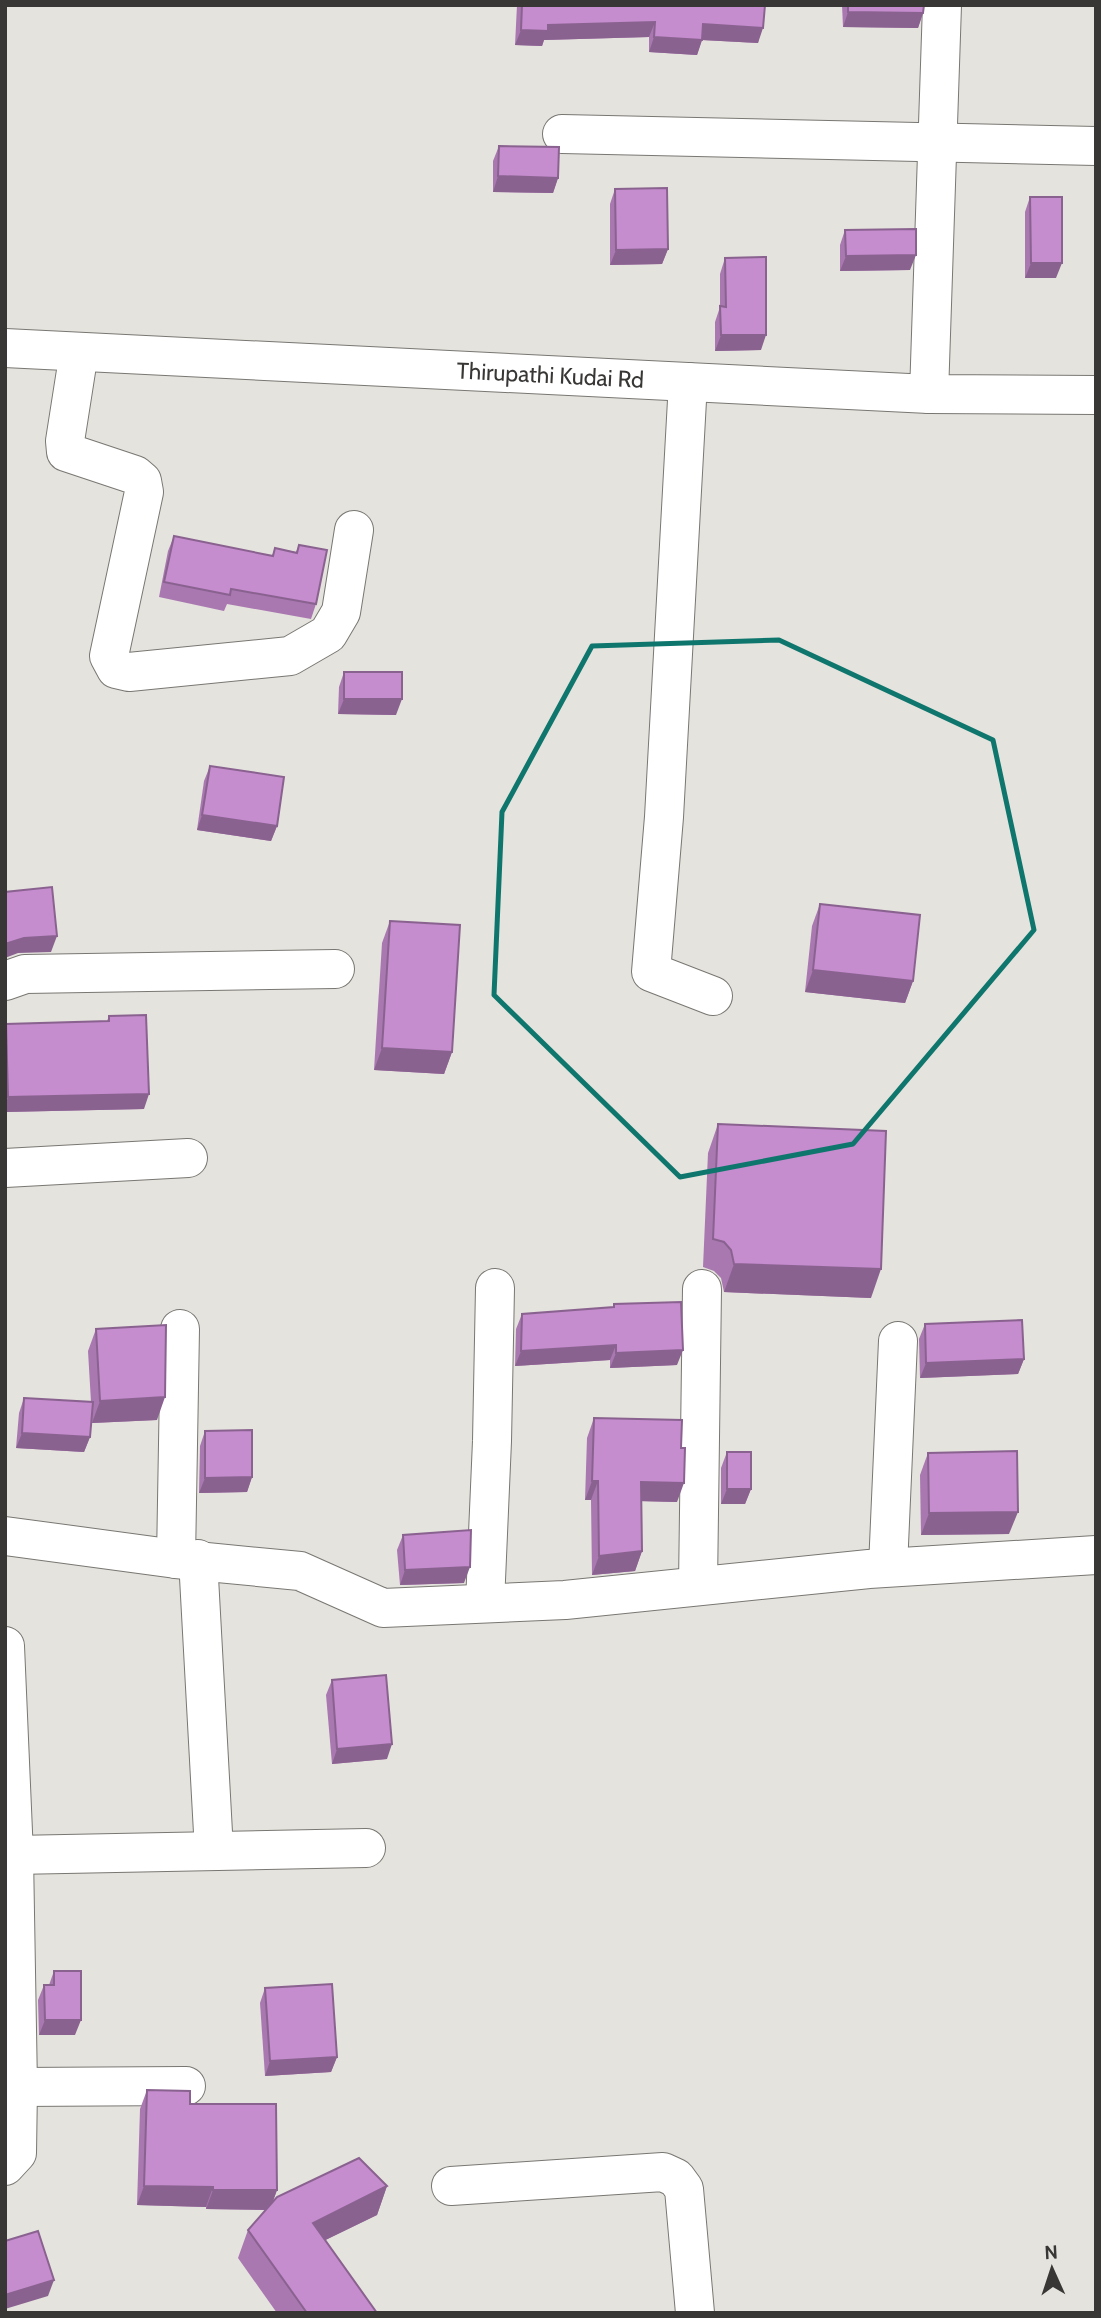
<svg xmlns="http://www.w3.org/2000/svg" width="1101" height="2318" font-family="Cabin,sans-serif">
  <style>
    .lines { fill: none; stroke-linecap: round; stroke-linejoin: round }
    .minor-casing { stroke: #797772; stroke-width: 40 }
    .minor { stroke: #fff; stroke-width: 38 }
    .wall { fill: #a978b1 }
    .shaded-wall { fill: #8a6290 }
    .building { fill: #c58cce; stroke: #8a6290; stroke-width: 2 }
    .marked { fill: none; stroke: #0f766e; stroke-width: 5; stroke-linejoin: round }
    .labels { text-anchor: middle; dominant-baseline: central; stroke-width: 5; stroke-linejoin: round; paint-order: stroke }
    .street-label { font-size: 23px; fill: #383735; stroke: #e5e3dd }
  </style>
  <rect width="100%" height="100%" fill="#e5e3dd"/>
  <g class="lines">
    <defs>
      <g id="minor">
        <path d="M562,134L1096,146"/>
        <path id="s1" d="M5,348L929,394L1096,395"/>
        <path d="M79,352L65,441L66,452L135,475L142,481L144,492L109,656L116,669L129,672L290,656L328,634L341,612L354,530"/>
        <path d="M688,382L664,817L651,972L713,996"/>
        <path d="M929,394L942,5"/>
        <path d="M5,981L25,974L335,969"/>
        <path d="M5,1168L188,1158"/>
        <path d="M5,1536L176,1559L300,1571L383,1608L565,1600L869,1569L1096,1555"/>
        <path d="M176,1559L180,1329"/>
        <path d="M198,1559L214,1851"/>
        <path d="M888,1567L898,1341"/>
        <path d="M698,1586L702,1289"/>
        <path d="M485,1603L492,1441L495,1288"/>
        <path d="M5,1646L14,1855L18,2087L17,2153L5,2166"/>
        <path d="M14,1855L366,1848"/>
        <path d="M5,2072L18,2087L186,2086"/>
        <path d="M451,2186L663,2172L676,2178L684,2189L695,2313"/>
      </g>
    </defs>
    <use href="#minor" class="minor-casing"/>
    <use href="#minor" class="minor"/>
  </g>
  <g class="wall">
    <path d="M517,5H765L758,43L702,40L697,55L649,52V37L544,40L542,46L515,45Z"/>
    <path d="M842,5H924L923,13L918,28L843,27Z"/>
    <path d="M499,146L558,178L553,193L493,192V161Z"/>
    <path d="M615,189L668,249L662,264L610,265V204Z"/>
    <path d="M1030,197L1056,278H1025V212Z"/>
    <path d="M845,230L910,270L840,271V245Z"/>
    <path d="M725,258L761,350L715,351V322L720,307V274Z"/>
    <path d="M174,536L272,556L275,548L296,552L299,545L316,604L311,619L227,604L224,611L159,597L168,551Z"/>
    <path d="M344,672L396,715L338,714L339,687Z"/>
    <path d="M210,766L277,826L271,841L197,830L204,781Z"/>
    <path d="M820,904L913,981L905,1003L805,992L812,926Z"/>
    <path d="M390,921L452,1052L444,1074L374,1070L382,943Z"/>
    <path d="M109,1016L144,1109L5,1112V1027L6,1024L107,1021Z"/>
    <path d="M718,1124L871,1298L724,1292L721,1278L714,1271L703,1267L708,1153Z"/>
    <path d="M614,1304L677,1365L610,1368V1360L515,1366L516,1329L522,1314L613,1307Z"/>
    <path d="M925,1324L1024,1359L1018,1374L920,1378L919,1339Z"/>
    <path d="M96,1329L157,1420L92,1423L91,1418L90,1437L84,1452L16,1448L19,1413L24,1398L91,1402L88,1351Z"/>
    <path d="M594,1418L677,1502L642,1501V1551L635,1571L592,1575L591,1500H585L587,1438Z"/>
    <path d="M205,1431L252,1477L247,1492L199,1493L200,1446Z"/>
    <path d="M727,1452L751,1489L745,1504H721V1468Z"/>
    <path d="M928,1453L1009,1534L921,1535L920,1475Z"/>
    <path d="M403,1535L464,1583L400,1585L397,1550Z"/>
    <path d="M332,1680L387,1759L332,1764L326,1695Z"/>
    <path d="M54,1971L75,2035H39L38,2000L44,1985H49Z"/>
    <path d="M265,1988L337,2057L331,2072L265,2076L260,2003Z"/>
    <path d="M147,2090L190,2104L277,2190L272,2203L387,2186L377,2215L325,2240L377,2313H277L238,2258L248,2230L266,2210L206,2209V2207L137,2205L140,2109Z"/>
  </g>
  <g class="shaded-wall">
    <path d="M848,12L923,13L918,28L843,27Z"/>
    <path d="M655,22L649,37L544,40L542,46L515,45L521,30L548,25Z"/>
    <path d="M703,24L763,28L758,43L702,40L697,55L649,52L654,37Z"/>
    <path d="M498,176L558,178L553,193L493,192Z"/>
    <path d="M668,249L662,264L610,265L616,250Z"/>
    <path d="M916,255L910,270L840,271L846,256Z"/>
    <path d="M1031,263H1062L1056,278H1025Z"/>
    <path d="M721,335H766L761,350L715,351Z"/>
    <path d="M344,699H402L396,715L338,714Z"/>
    <path d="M202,815L277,826L271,841L197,830Z"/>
    <path d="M57,936L51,952L18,953L5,958V944L24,938Z"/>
    <path d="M813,970L913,981L905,1003L805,992Z"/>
    <path d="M382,1048L452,1052L444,1074L374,1070Z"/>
    <path d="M149,1094L144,1109L5,1112V1106L8,1097Z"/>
    <path d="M734,1264L881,1269L871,1298L724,1292Z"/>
    <path d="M616,1345L610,1360L515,1366L521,1351Z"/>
    <path d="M683,1350L677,1365L610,1368L616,1353Z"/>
    <path d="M1024,1359L1018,1374L920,1378L926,1363Z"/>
    <path d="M165,1397L157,1420L92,1423L100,1401Z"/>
    <path d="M22,1433L90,1437L84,1452L16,1448Z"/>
    <path d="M252,1477L247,1492L199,1493L205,1478Z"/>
    <path d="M592,1481H598L591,1500H585Z"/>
    <path d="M641,1482L684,1483L677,1502L634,1501Z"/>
    <path d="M727,1489H751L745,1504H721Z"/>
    <path d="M1018,1512L1009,1534L921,1535L929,1513Z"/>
    <path d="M642,1551L635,1571L592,1575L599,1556Z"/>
    <path d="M470,1567L464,1583L400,1585L405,1570Z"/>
    <path d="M392,1744L387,1759L332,1764L337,1749Z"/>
    <path d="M45,2020H81L75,2035H39Z"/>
    <path d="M337,2057L331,2072L265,2076L270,2061Z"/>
    <path d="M144,2186L213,2187L206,2207L137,2205Z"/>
    <path d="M387,2186L377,2215L303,2251L313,2223Z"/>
    <path d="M213,2190H277L270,2210L206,2209Z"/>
    <path d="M54,2280L48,2296L5,2309V2295Z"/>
  </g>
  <g class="building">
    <path d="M522,5H765L763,28L703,24L702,40L654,37L655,22L548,25V31L521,30Z"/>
    <path d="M848,5H924L923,13L848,12Z"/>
    <path d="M499,146L559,147L558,178L498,176Z"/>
    <path d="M667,188L668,249L616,250L615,189Z"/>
    <path d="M1030,197H1062V263H1031Z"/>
    <path d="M916,229V255L846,256L845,230Z"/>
    <path d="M766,257V335H721L720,306L726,307L725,258Z"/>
    <path d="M174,536L273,556L275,548L297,553L299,545L327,550L316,604L231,589L230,595L164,582Z"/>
    <rect x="344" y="672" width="58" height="27"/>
    <path d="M210,766L284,777L277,826L202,815Z"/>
    <path d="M52,887L57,936L24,938L5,944V892Z"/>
    <path d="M820,904L920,915L913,981L813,970Z"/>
    <path d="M390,921L460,925L452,1052L382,1048Z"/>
    <path d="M146,1015L149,1094L8,1097L6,1024L109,1021V1016Z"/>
    <path d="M718,1124L886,1131L881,1269L734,1264L731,1250L724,1242L713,1239Z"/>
    <path d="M681,1302L683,1350L616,1353V1345L521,1351L522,1314L614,1307V1304Z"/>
    <path d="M1022,1320L1024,1359L926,1363L925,1324Z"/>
    <path d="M166,1325L165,1397L100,1401L96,1329Z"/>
    <path d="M24,1398L93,1402L90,1437L22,1433Z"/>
    <path d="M594,1418L682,1420L681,1448H685L684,1483L641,1482L642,1551L599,1556L598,1481H592Z"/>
    <path d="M252,1430V1477L205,1478V1431Z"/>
    <path d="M1017,1451L1018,1512L929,1513L928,1453Z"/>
    <rect x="727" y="1452" width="24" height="37"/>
    <path d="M471,1530L470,1567L405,1570L403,1535Z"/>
    <path d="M386,1675L392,1744L337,1749L332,1680Z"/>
    <path d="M54,1971H81V2020H45L44,1985H54Z"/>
    <path d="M332,1984L337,2057L270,2061L265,1988Z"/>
    <path d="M147,2090L190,2091V2104H276L277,2190H213V2187L144,2186Z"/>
    <path d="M359,2158L387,2186L313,2223L377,2313H307L248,2230L277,2197Z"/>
    <path d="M38,2231L54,2280L5,2295V2241Z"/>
  </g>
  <path class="marked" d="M779,640L993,740L1034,930L853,1144L680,1177L494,995L502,812L592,646Z"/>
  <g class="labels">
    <g class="street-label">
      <text stroke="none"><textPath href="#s1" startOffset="546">Thirupathi Kudai Rd</textPath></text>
    </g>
  </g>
  <rect width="1101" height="2318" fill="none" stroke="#383735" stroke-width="14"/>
  <g transform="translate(1052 2269) rotate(357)" stroke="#e5e3dd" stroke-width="5" paint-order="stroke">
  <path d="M0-5L12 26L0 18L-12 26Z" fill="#383735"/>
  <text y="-10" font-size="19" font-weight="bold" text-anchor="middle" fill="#383735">N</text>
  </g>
</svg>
